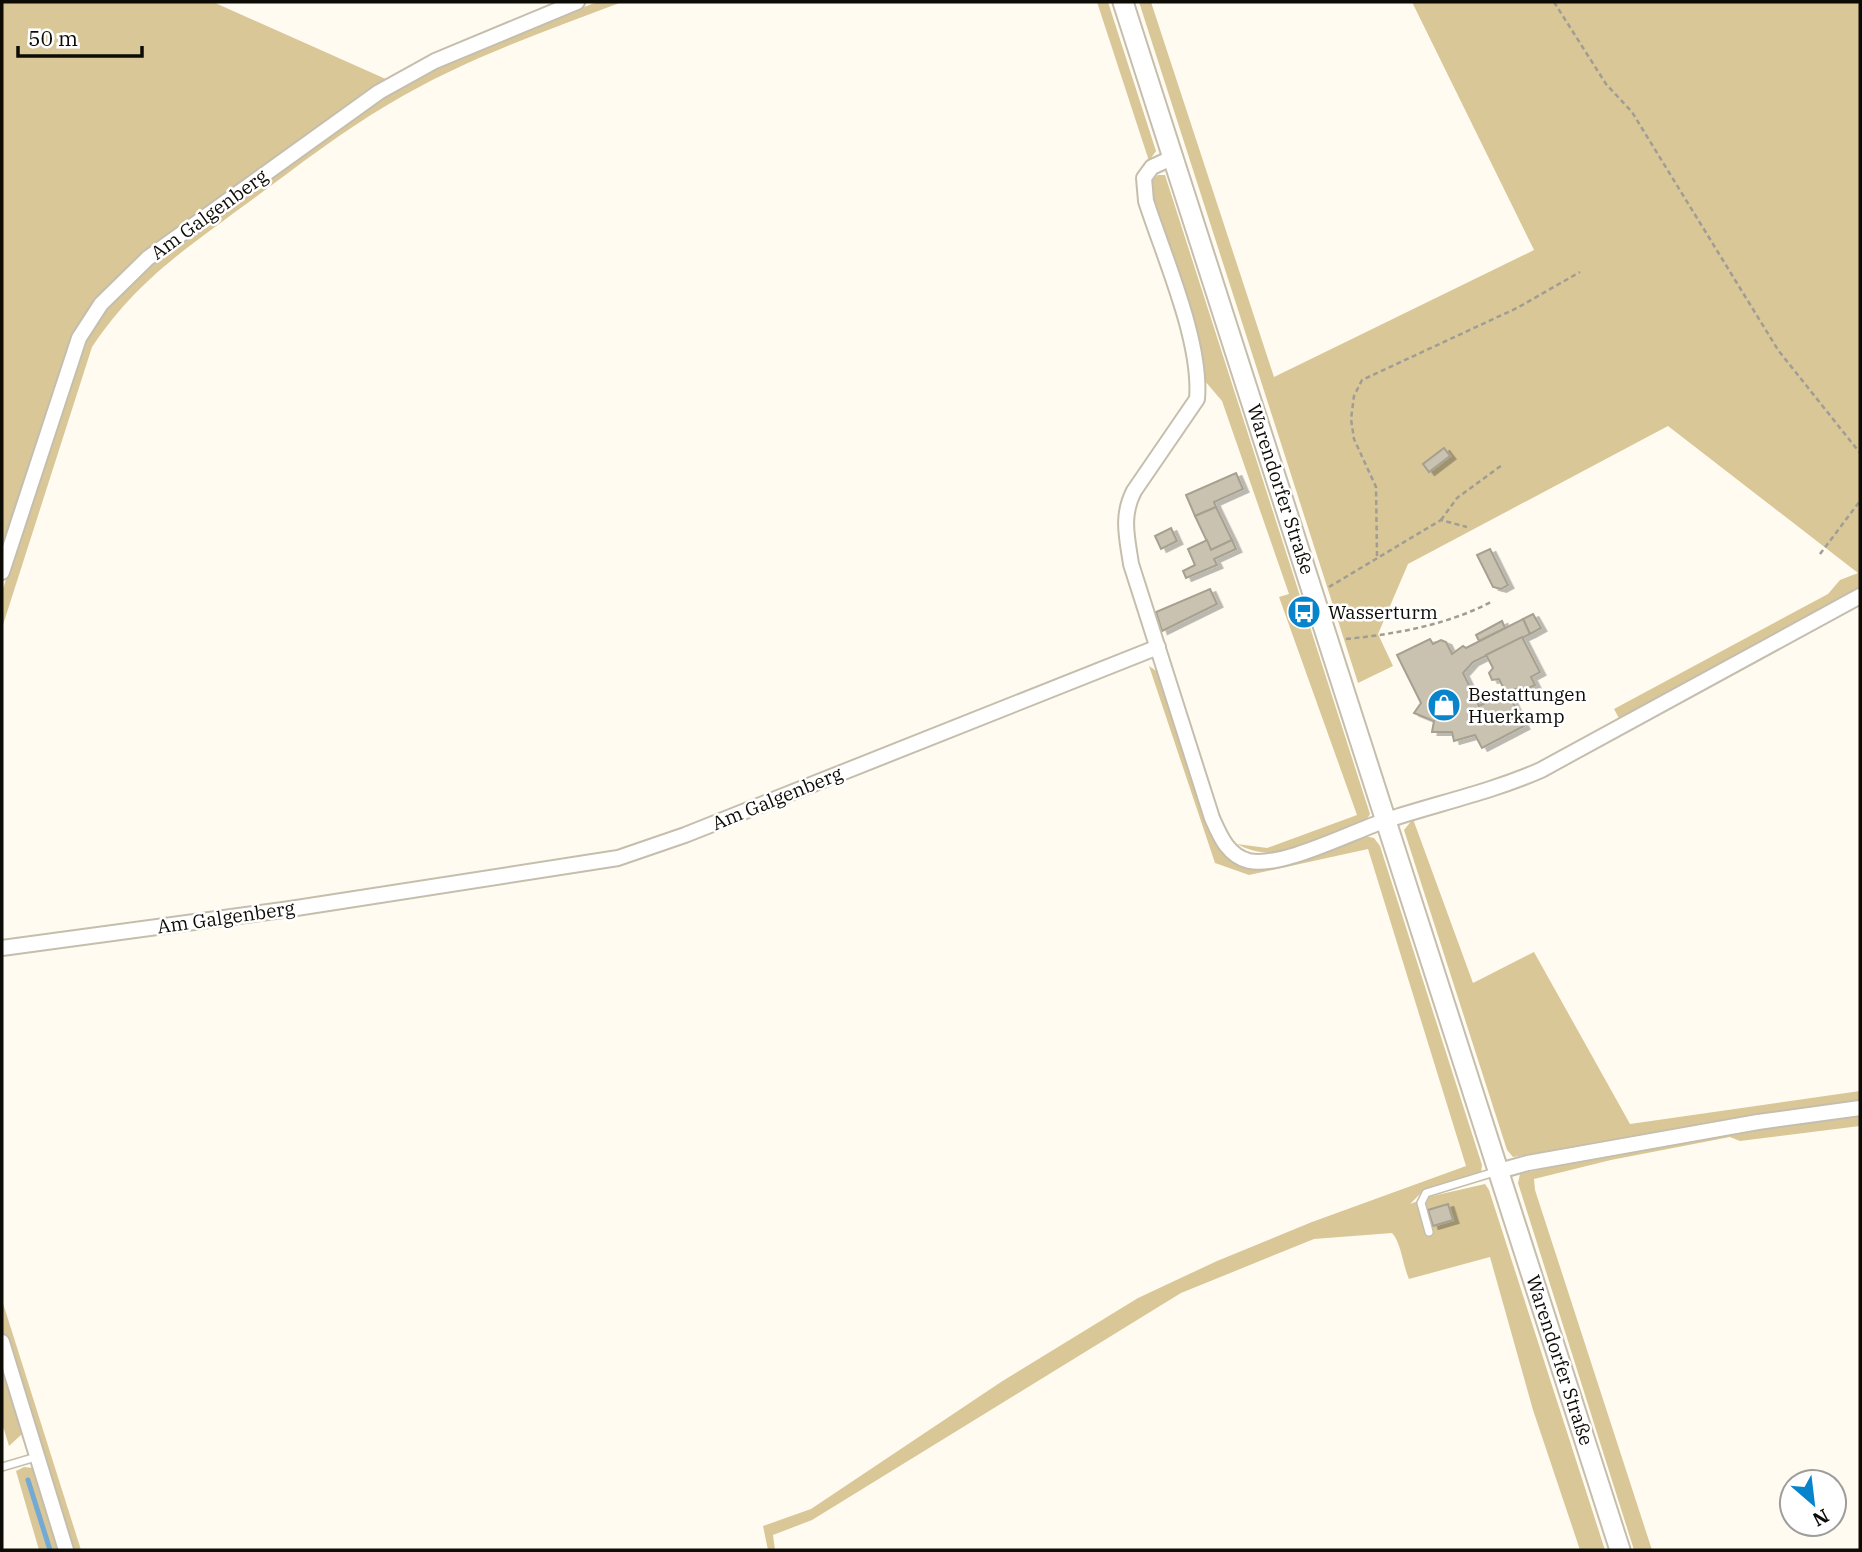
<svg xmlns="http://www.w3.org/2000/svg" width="1862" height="1552" font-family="'IBM Plex Serif',serif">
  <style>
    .green { fill: #d9c797 }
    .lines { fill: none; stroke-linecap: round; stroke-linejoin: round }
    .stream { stroke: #74a9d5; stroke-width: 5 }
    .building { fill: #c9c2b1; stroke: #a6a090; stroke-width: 2; filter: url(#shadow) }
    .lane-casing { stroke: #c5bead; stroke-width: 10 }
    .street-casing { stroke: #c5bead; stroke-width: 18 }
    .secondary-casing { stroke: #c5bead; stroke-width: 23 }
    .path { stroke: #a09d94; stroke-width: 2.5; stroke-dasharray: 5 3.5; stroke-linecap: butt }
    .lane { stroke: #fff; stroke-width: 7 }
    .street { stroke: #fff; stroke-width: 14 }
    .secondary { stroke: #fff; stroke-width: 19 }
    .labels { text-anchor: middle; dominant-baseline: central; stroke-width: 5; stroke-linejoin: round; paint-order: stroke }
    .street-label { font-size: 19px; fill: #0d0b06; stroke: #fff }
    .poi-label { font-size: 19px; fill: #0d0b06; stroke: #fff; text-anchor: start }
  </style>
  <defs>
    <filter id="shadow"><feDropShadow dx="5.5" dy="3" stdDeviation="0" flood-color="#0004"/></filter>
  </defs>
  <rect width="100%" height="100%" fill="#fffbf0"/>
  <g class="green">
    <path d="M2,2H213L388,80L218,198L142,256L96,304L2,560Z"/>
    <path d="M597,2H622C543,32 462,60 389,104C338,134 290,172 242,207C180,253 136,282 92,347L2,628V592L41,470L83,342L106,305L149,262L382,96L437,65Z"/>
    <path d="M1097,2H1108L1156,151L1149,161Z"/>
    <path d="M1139,2H1151L1274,377L1534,250L1412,2H1860V589L1621,722L1614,709L1828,594L1840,580L1858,573L1668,426L1408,564L1378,634L1393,666L1358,683Z"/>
    <path d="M1158,175H1165L1370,814L1366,821C1323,835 1280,868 1237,844L1267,848L1357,815L1279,597L1289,594L1222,401L1204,380L1150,201L1151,181Z"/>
    <path d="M1149,666L1164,676L1227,854L1286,862L1364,836L1374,838L1380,846L1482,1165L1481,1173L1424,1190L1410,1204L1428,1197L1485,1184L1489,1190L1605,1550H1580L1533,1410L1490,1257L1409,1279C1403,1266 1401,1242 1392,1233L1314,1239L1181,1293L812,1520L773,1535L775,1550H768L763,1526L811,1509L1001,1382L1138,1298L1217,1261L1312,1222L1466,1166L1368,849L1249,875L1215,863Z"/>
    <path d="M1413,819L1473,983L1534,952L1630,1124L1860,1091V1103L1513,1157L1507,1150L1404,830Z"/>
    <path d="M1860,1112V1126L1740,1141L1730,1137L1611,1160L1534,1179L1535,1190L1652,1550H1634L1518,1183L1520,1174L1638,1148Z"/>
    <path d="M2,1300L81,1550H71L2,1332Z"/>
    <path d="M2,1366L21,1430L22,1434L9,1446L2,1423Z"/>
    <path d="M24,1467L33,1468L37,1474L61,1550H39L16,1471Z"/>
  </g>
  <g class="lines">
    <path class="stream" d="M28,1480L50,1550"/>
  </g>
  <g class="building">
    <path d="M1444,448L1450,456L1429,472L1423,464Z"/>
    <path d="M1236,473L1243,489L1214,502L1216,507L1195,516L1186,495Z"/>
    <path d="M1216,507L1232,540L1211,550L1195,516Z"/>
    <path d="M1171,528L1177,541L1161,549L1155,536Z"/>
    <path d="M1207,540L1211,550L1232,540L1236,549L1214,559L1217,565L1186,578L1183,571L1195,565L1188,549Z"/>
    <path d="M1490,549L1508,585L1501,589L1493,587L1477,555Z"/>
    <path d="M1210,589L1217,604L1162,631L1156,612Z"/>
    <path d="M1533,614L1541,628L1530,634L1523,619Z"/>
    <path d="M1523,619L1530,634L1473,662L1463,673L1479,706L1508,692L1524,726L1482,748L1475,735L1454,741L1452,732H1432L1434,721L1414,713L1421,703L1397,655L1430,639L1433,644L1441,640L1446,642L1452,654L1463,646L1466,648Z"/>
    <path d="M1502,621L1505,628L1479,641L1476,635Z"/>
    <path d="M1522,637L1540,672L1531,677L1535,685L1520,692L1518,688L1506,693L1499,679L1492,680L1489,673L1493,668L1486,655Z"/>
    <path d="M1448,1204L1453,1220L1433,1226L1428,1210Z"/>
  </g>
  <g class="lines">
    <defs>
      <g id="lane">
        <path d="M1429,1232L1421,1203L1426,1193L1498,1171"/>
        <path d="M2,1467L36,1457"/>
      </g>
      <g id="street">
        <path d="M1174,157L1152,167L1144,178L1146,201C1164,257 1202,342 1197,399L1134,491C1121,516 1127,537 1131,564L1212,818C1220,836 1228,856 1249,861C1283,868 1353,831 1387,820C1439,803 1491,792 1541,770L1860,596"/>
        <path d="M2,572L79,338L101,304L148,258L379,92L435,61L577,2"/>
        <path d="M2,948L290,909L618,858L685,835L1158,647"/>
        <path d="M1499,1171L1528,1163L1758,1122L1860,1108"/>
        <path d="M2,1342L66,1550"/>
      </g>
      <path id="secondary" d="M1123,2L1620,1550"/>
    </defs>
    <use href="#lane" class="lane-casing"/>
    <use href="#street" class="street-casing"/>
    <use href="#secondary" class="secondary-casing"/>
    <g class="path">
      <path d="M1554,2L1606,84L1632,112L1778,350L1860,453"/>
      <path d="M1441,520L1457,498L1502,465"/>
      <path d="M1820,554L1860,501"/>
      <path d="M1377,556L1376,487L1354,439L1351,419L1354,396L1362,380L1517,308L1580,272"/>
      <path d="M1329,587L1441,520L1467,527"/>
      <path d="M1346,639C1396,634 1447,625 1491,602"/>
    </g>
    <use href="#lane" class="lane"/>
    <use href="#street" class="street"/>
    <use href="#secondary" class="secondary"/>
  </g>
  <defs>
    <symbol id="bus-disc" viewBox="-11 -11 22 22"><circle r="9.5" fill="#0784cc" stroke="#fff"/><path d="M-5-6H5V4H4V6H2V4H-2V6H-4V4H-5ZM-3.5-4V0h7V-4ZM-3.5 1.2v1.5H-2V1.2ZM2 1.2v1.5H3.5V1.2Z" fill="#fff"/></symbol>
    <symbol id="shop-disc" viewBox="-11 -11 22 22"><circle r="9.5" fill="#0784cc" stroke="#fff"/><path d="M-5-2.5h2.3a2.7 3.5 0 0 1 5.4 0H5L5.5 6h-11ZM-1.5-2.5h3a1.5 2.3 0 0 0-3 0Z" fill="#fff"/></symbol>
  </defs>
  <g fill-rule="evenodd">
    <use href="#bus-disc" x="1285" y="593" width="38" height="38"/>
    <use href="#shop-disc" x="1425" y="686" width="38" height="38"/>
  </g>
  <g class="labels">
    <g class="street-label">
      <text transform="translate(209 214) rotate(-36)">Am Galgenberg</text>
      <text transform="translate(1281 489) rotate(72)">Warendorfer Straße</text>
      <text transform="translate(777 798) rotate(-22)">Am Galgenberg</text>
      <text transform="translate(226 917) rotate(-8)">Am Galgenberg</text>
      <text transform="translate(1560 1360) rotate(72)">Warendorfer Straße</text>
    </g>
    <g class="poi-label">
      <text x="1328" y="612">Wasserturm</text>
      <text x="1468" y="694">Bestattungen<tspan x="1468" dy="22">Huerkamp</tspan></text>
    </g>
  </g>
  <rect width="1862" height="1552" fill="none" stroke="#0d0b06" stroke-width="7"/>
  <g transform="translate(1813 1503) rotate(152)"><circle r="33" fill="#ffffff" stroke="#9e9d9b" stroke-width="2"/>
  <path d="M0-5L12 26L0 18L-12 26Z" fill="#0784cc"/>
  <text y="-10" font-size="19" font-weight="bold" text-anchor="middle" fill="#0d0b06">N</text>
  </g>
  <path d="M18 46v10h124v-10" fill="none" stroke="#0d0b06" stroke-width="3.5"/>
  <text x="28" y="46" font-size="21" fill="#0d0b06" stroke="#ffffff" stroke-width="5" paint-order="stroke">50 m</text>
</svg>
